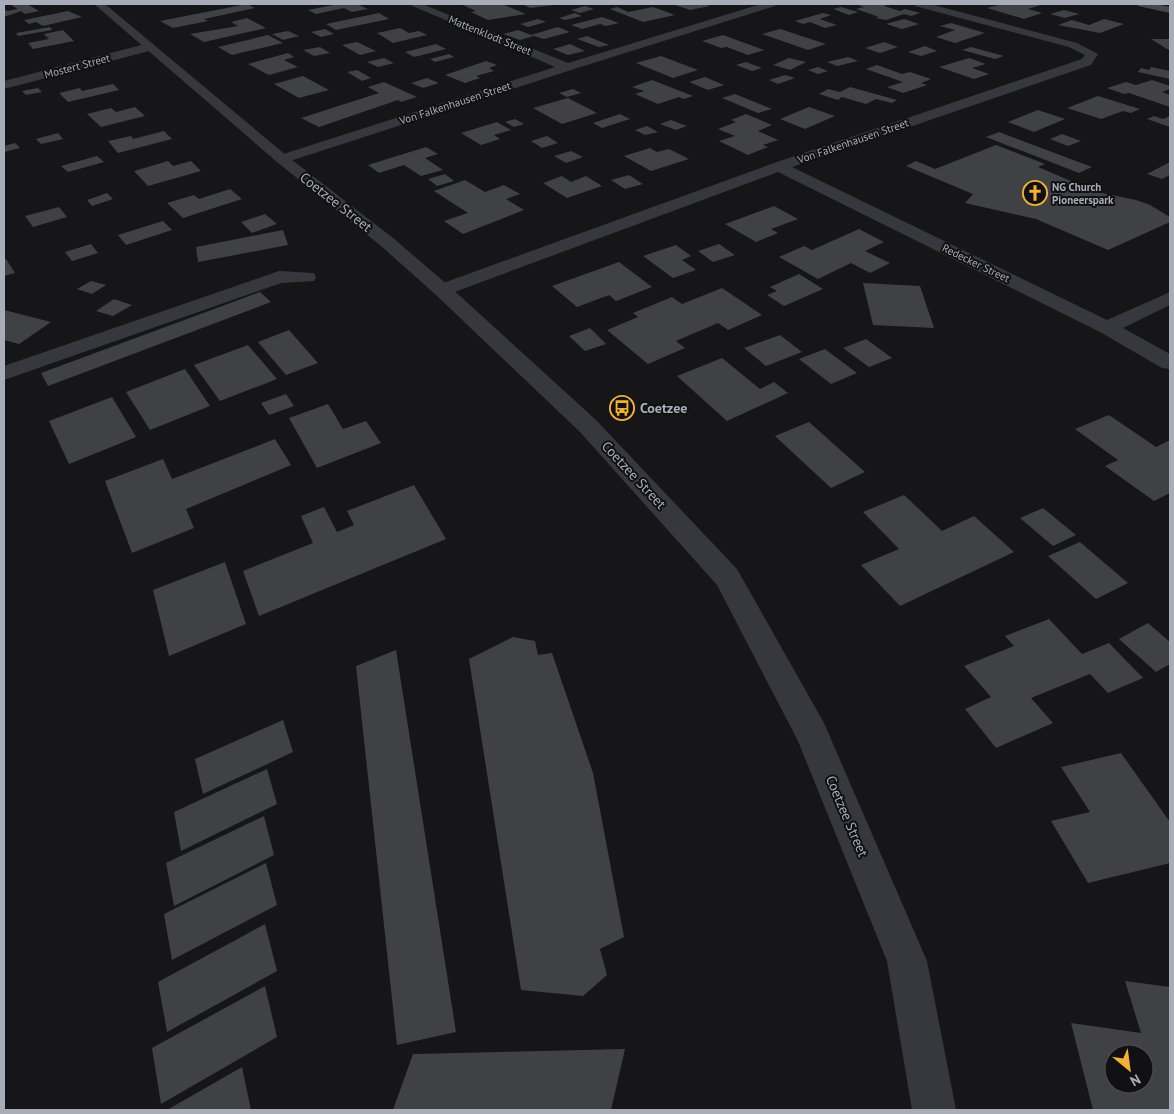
<svg xmlns="http://www.w3.org/2000/svg" width="1174" height="1114" font-family="'PT Sans',sans-serif">
  <style>
    .building { fill: #404145; fill-rule: evenodd }
    .lines { fill: none; stroke-linecap: round; stroke-linejoin: round }
    .pedestrian { fill: #37383d; fill-rule: evenodd }
    .minor { fill: #37383d; fill-rule: evenodd }
    .tertiary { fill: #37383d; fill-rule: evenodd }
    .secondary { fill: #45474d; fill-rule: evenodd }
    .labels { text-anchor: middle; dominant-baseline: central; stroke-width: 4; stroke-linejoin: round; paint-order: stroke }
    .far-street-label { font-size: 11px; fill: #a8adb8; stroke: #111113 }
    .far-poi-label { font-size: 11px; font-weight: bold; fill: #a8adb8; stroke: #111113; text-anchor: start }
    .street-label { font-size: 14px; fill: #a8adb8; stroke: #111113 }
    .poi-label { font-size: 14px; font-weight: bold; fill: #a8adb8; stroke: #111113; text-anchor: start }
  </style>
  <rect width="100%" height="100%" fill="#161618"/>
  <g class="building">
    <path d="M27,4L39,11L25,14L21,11L4,17V9L7,11L18,9L11,5Z"/>
    <path d="M247,4L255,8L204,19L208,21L173,28L160,21Z"/>
    <path d="M338,4H357L368,9L352,12L344,8L316,14L308,10Z"/>
    <path d="M461,4H502L526,14L488,20L471,12L476,11Z"/>
    <path d="M530,4H554V5L530,8L524,5Z"/>
    <path d="M672,4H704L710,6L690,10Z"/>
    <path d="M863,4H884L888,5L884,6L900,11L905,9L920,13L911,16L904,14L886,20L875,18L879,17L856,9L864,7L858,5Z"/>
    <path d="M1002,4H1044L1028,9L1042,13L1024,19L987,8Z"/>
    <path d="M585,6L594,9L580,13L571,10Z"/>
    <path d="M617,7L628,12L653,7L675,15L643,22L610,9Z"/>
    <path d="M841,7L858,12L849,15L833,9Z"/>
    <path d="M1064,10L1079,14L1065,18L1050,14Z"/>
    <path d="M68,11L82,17L43,26L36,22L29,24L24,20Z"/>
    <path d="M379,13L389,19L336,30L326,24Z"/>
    <path d="M575,13L582,16L565,20L559,18Z"/>
    <path d="M823,13L831,15L820,19L837,25L825,28L810,22L803,24L795,21Z"/>
    <path d="M602,17L619,23L606,26L600,24L582,29L571,25Z"/>
    <path d="M247,18L266,28L204,42L190,34L238,26L231,22Z"/>
    <path d="M538,19L546,22L528,27L520,24Z"/>
    <path d="M904,19L919,24L902,29L886,24Z"/>
    <path d="M1104,19L1124,24L1100,33L1058,25L1072,20L1089,25Z"/>
    <path d="M951,23L985,33L955,43L936,37L955,30L940,26Z"/>
    <path d="M50,27L52,30L18,36L16,33Z"/>
    <path d="M558,27L570,32L544,39L534,36L520,40L503,34L518,30L531,35Z"/>
    <path d="M400,28L409,33L419,31L427,35L393,43L377,33Z"/>
    <path d="M325,29L334,34L321,37L311,32Z"/>
    <path d="M780,29L826,44L808,50L762,34Z"/>
    <path d="M63,30L74,41L33,49L28,43L49,39L44,34Z"/>
    <path d="M288,31L299,36L283,40L272,34Z"/>
    <path d="M268,35L283,43L232,55L218,47Z"/>
    <path d="M723,35L764,50L748,55L727,47L721,48L702,41Z"/>
    <path d="M587,36L609,45L599,47L577,39Z"/>
    <path d="M1151,39H1170V50L1167,49Z"/>
    <path d="M357,42L376,51L360,55L342,45Z"/>
    <path d="M884,42L898,47L880,53L865,48Z"/>
    <path d="M436,44L446,49L414,57L405,52Z"/>
    <path d="M570,44L585,51L568,55L553,49Z"/>
    <path d="M925,46L937,51L921,56L908,52Z"/>
    <path d="M320,47L330,53L314,56L303,50Z"/>
    <path d="M971,47L1004,56L995,59L962,50Z"/>
    <path d="M288,53L294,57L284,60L298,67L269,75L248,64Z"/>
    <path d="M449,54L454,57L435,62L430,59Z"/>
    <path d="M661,56L698,70L673,78L636,63Z"/>
    <path d="M848,57L858,61L837,66L827,62Z"/>
    <path d="M384,58L394,63L378,67L367,62Z"/>
    <path d="M789,58L806,62L790,70L773,65Z"/>
    <path d="M969,58L986,64L972,68L989,74L974,79L939,67Z"/>
    <path d="M486,61L497,65L489,68L494,71L476,76L480,78L465,83L445,75Z"/>
    <path d="M746,62L762,68L752,71L736,65Z"/>
    <path d="M877,65L902,74L910,72L931,79L921,83L927,85L903,93L887,87L903,82L866,69Z"/>
    <path d="M818,67L828,71L818,74L808,70Z"/>
    <path d="M1151,67L1170,71V79L1138,72L1141,68L1149,70Z"/>
    <path d="M357,70L371,78L362,81L347,72Z"/>
    <path d="M785,75L795,78L778,84L769,80Z"/>
    <path d="M303,76L329,90L299,98L274,84Z"/>
    <path d="M705,77L724,85L708,90L689,82Z"/>
    <path d="M427,78L439,83L423,88L411,83Z"/>
    <path d="M652,80L693,96L684,99L679,97L658,104L635,94L644,91L632,87Z"/>
    <path d="M1152,80L1170,86V89L1162,92L1170,95V107L1129,93L1124,94L1107,88L1126,82L1136,85Z"/>
    <path d="M384,82L417,97L401,102L398,100L319,127L301,118L379,93L368,87Z"/>
    <path d="M113,84L119,90L68,102L59,93L80,88L82,91Z"/>
    <path d="M850,87L897,100L892,103L876,99L866,104L842,97L838,100L819,94L828,89L840,92Z"/>
    <path d="M38,88L42,92L26,95L22,91Z"/>
    <path d="M573,89L581,93L567,97L559,93Z"/>
    <path d="M735,94L772,109L758,113L722,98Z"/>
    <path d="M1098,96L1140,109L1131,113L1123,111L1101,119L1067,108Z"/>
    <path d="M568,98L597,113L562,124L533,108Z"/>
    <path d="M135,107L145,116L101,127L87,114L111,108L116,112Z"/>
    <path d="M809,107L835,116L805,129L780,119Z"/>
    <path d="M1038,110L1065,119L1034,132L1008,122Z"/>
    <path d="M620,114L630,119L602,128L593,123Z"/>
    <path d="M746,114L772,125L758,131L778,140L763,145L768,147L748,155L719,141L735,136L718,129L736,122L731,120Z"/>
    <path d="M1154,116L1163,119L1170,116V127L1147,119Z"/>
    <path d="M515,119L524,124L514,127L505,122Z"/>
    <path d="M671,120L687,126L676,130L660,124Z"/>
    <path d="M497,122L511,130L494,135L500,139L481,145L461,133Z"/>
    <path d="M647,126L658,132L645,135L635,130Z"/>
    <path d="M164,131L172,139L118,153L108,141L131,136L133,139Z"/>
    <path d="M999,132L1036,146L1092,167L1079,173L986,137Z"/>
    <path d="M58,133L63,139L41,144L36,139Z"/>
    <path d="M1062,134L1081,141L1068,146L1050,139Z"/>
    <path d="M547,136L558,143L542,148L531,141Z"/>
    <path d="M15,143L20,148L4,152V146Z"/>
    <path d="M996,145L1045,164L1038,167L1097,192L1136,200L1150,205L1170,217V222L1108,250L1036,219L965,203L973,194L906,166L916,161L935,169Z"/>
    <path d="M426,147L438,154L425,158L443,170L421,176L404,165L379,173L368,165Z"/>
    <path d="M650,148L657,152L669,149L689,159L651,171L624,156Z"/>
    <path d="M571,151L583,157L566,163L554,156Z"/>
    <path d="M97,156L104,162L68,172L61,166Z"/>
    <path d="M168,161L173,166L191,161L201,171L148,186L134,171Z"/>
    <path d="M1170,162V175L1162,179L1147,174Z"/>
    <path d="M445,174L454,181L437,186L428,179Z"/>
    <path d="M629,175L643,184L625,189L611,180Z"/>
    <path d="M562,176L571,182L586,176L602,186L567,198L543,183Z"/>
    <path d="M465,180L485,192L504,185L520,194L506,199L524,210L463,234L444,221L468,213L434,191Z"/>
    <path d="M230,189L242,199L183,218L167,203L194,195L199,199Z"/>
    <path d="M107,193L113,199L92,206L87,200Z"/>
    <path d="M774,206L798,219L771,229L778,233L756,242L725,224Z"/>
    <path d="M59,207L67,217L33,227L25,216Z"/>
    <path d="M265,214L277,224L252,233L241,222Z"/>
    <path d="M163,221L172,230L126,245L118,235Z"/>
    <path d="M859,229L884,242L865,251L890,263L870,273L851,263L818,279L779,257L804,246L812,250Z"/>
    <path d="M283,230L288,245L198,262L196,247Z"/>
    <path d="M91,244L98,253L72,261L65,252Z"/>
    <path d="M719,244L735,255L713,262L698,251Z"/>
    <path d="M676,245L691,256L682,260L696,270L673,278L643,256Z"/>
    <path d="M6,259L15,273L4,276V260Z"/>
    <path d="M619,262L652,287L616,301L609,295L577,307L552,286Z"/>
    <path d="M799,274L823,289L784,306L767,295L777,291L770,287Z"/>
    <path d="M91,281L106,285L92,294L77,289Z"/>
    <path d="M863,283L920,286L934,328L873,325Z"/>
    <path d="M722,288L762,315L728,330L718,323L676,341L685,348L648,364L607,330L638,317L633,313L672,297L682,304Z"/>
    <path d="M260,292L271,302L48,386L41,373Z"/>
    <path d="M114,299L132,305L113,316L96,311Z"/>
    <path d="M4,310L51,322L19,344L4,340Z"/>
    <path d="M590,328L606,344L585,351L569,336Z"/>
    <path d="M289,330L318,363L286,375L258,342Z"/>
    <path d="M780,335L802,352L766,366L744,348Z"/>
    <path d="M866,339L892,358L869,367L843,348Z"/>
    <path d="M248,345L277,379L220,401L194,365Z"/>
    <path d="M825,349L857,373L831,384L799,359Z"/>
    <path d="M722,358L760,389L774,382L788,393L727,421L677,376Z"/>
    <path d="M185,369L210,406L150,430L126,392Z"/>
    <path d="M286,394L294,406L269,415L261,403Z"/>
    <path d="M112,397L136,437L69,464L49,421Z"/>
    <path d="M328,404L343,429L366,421L381,443L317,468L289,418Z"/>
    <path d="M1109,415L1156,447L1170,440V493L1154,501L1105,466L1118,460L1075,429Z"/>
    <path d="M809,422L865,472L831,488L775,436Z"/>
    <path d="M275,439L291,465L186,509L194,528L132,553L105,481L163,459L172,479Z"/>
    <path d="M414,485L446,539L259,616L243,571L313,543L301,516L324,507L337,532L354,525L347,511Z"/>
    <path d="M904,495L942,531L974,516L1014,552L900,606L861,565L899,549L863,512Z"/>
    <path d="M1043,508L1076,535L1053,546L1020,518Z"/>
    <path d="M1080,542L1128,583L1096,599L1048,556Z"/>
    <path d="M225,562L246,624L169,656L153,590Z"/>
    <path d="M1049,619L1082,654L1109,643L1143,678L1108,693L1090,674L1031,698L1053,723L996,748L965,709L991,697L964,666L1014,646L1005,636Z"/>
    <path d="M1148,623L1170,642V664L1156,672L1119,639Z"/>
    <path d="M513,637L535,641L538,655L552,653L593,773L624,937L600,949L607,975L583,996L521,990L469,659Z"/>
    <path d="M396,650L456,1032L397,1045L356,666Z"/>
    <path d="M283,720L293,752L203,794L195,759Z"/>
    <path d="M1121,753L1170,822V863L1088,883L1051,821L1090,812L1061,767Z"/>
    <path d="M267,769L277,804L181,851L174,812Z"/>
    <path d="M264,816L274,855L174,906L166,863Z"/>
    <path d="M266,863L277,905L172,960L164,914Z"/>
    <path d="M265,924L277,971L167,1032L158,982Z"/>
    <path d="M1125,981L1170,987V1110H1093L1071,1023L1141,1033ZM1114,1054H1144V1084H1114Z"/>
    <path d="M265,986L277,1037L161,1104L152,1048Z"/>
    <path d="M625,1049L611,1110H393L413,1054Z"/>
    <path d="M242,1067L251,1110H167Z"/>
  </g>
  <g class="lines">
    <path class="pedestrian" d="M279,271L314,273L316,277L314,281L281,283L4,380V366Z"/>
    <g class="minor">
      <path d="M408,4H422L568,63L761,4H776L775,6L571,70L287,162H277L274,159L277,156L555,67Z"/>
      <path d="M914,4H930L1077,43L1098,54L1091,65L792,167L1107,320L1170,292V305L1123,328L1170,354V369L1162,368L1100,332L778,172L449,294L442,296L435,294L432,290L435,286L774,163L1082,59L1085,55L1069,47L915,6Z"/>
      <path d="M149,43L153,44L155,47L153,50L4,89V81Z"/>
    </g>
    <path class="tertiary" d="M94,4H105L287,156L393,238L449,286L596,420L737,569L824,723L927,961L956,1110H912L887,961L798,741L717,585L580,432L435,294L381,246L277,162Z"/>
    <path class="secondary" d="M1137,4H1156L1170,7V13L1138,6Z"/>
  </g>
  <defs>
    <symbol id="church-ring" viewBox="-11 -11 22 22"><circle r="9.5" fill="#111113" stroke="#f2b134" stroke-width="1.5"/><path d="M-1.2-6h2.4v3.5h3.3v2.4h-3.3V6h-2.4V-.1h-3.3v-2.4h3.3Z" fill="#f2b134"/></symbol>
    <symbol id="bus-ring" viewBox="-11 -11 22 22"><circle r="9.5" fill="#111113" stroke="#f2b134" stroke-width="1.5"/><path d="M-5-6H5V4H4V6H2V4H-2V6H-4V4H-5ZM-3.5-4V0h7V-4ZM-3.5 1.2v1.5H-2V1.2ZM2 1.2v1.5H3.5V1.2Z" fill="#f2b134"/></symbol>
  </defs>
  <g fill-rule="evenodd">
    <use href="#church-ring" x="1021" y="179" width="28" height="28"/>
    <use href="#bus-ring" x="608" y="394" width="28" height="28"/>
  </g>
  <g class="labels">
    <g class="far-street-label">
      <text transform="translate(490 35) rotate(22)">Mattenklodt Street</text>
      <text transform="translate(77 66) rotate(-15)">Mostert Street</text>
      <text transform="translate(455 103) rotate(-18)">Von Falkenhausen Street</text>
      <text transform="translate(853 141) rotate(-19)">Von Falkenhausen Street</text>
      <text transform="translate(976 263) rotate(26)">Redecker Street</text>
    </g>
    <g class="far-poi-label">
      <text x="1052" y="187">NG Church<tspan x="1052" dy="13">Pioneerspark</tspan></text>
    </g>
    <g class="street-label">
      <text transform="translate(336 202) rotate(38)">Coetzee Street</text>
      <text transform="translate(634 475) rotate(47)">Coetzee Street</text>
      <text transform="translate(847 816) rotate(67)">Coetzee Street</text>
    </g>
    <g class="poi-label">
      <text x="640" y="408">Coetzee</text>
    </g>
  </g>
  <rect width="1174" height="1114" fill="none" stroke="#a8adb8" stroke-width="10"/>
  <g transform="translate(1129 1069) rotate(151)"><circle r="24" fill="#111113" stroke="#4d4f55"/>
  <path d="M0-4L9 19L0 12L-9 19Z" fill="#f2b134"/>
  <text y="-8" font-size="14" font-weight="bold" text-anchor="middle" fill="#a8adb8">N</text>
  </g>
</svg>
